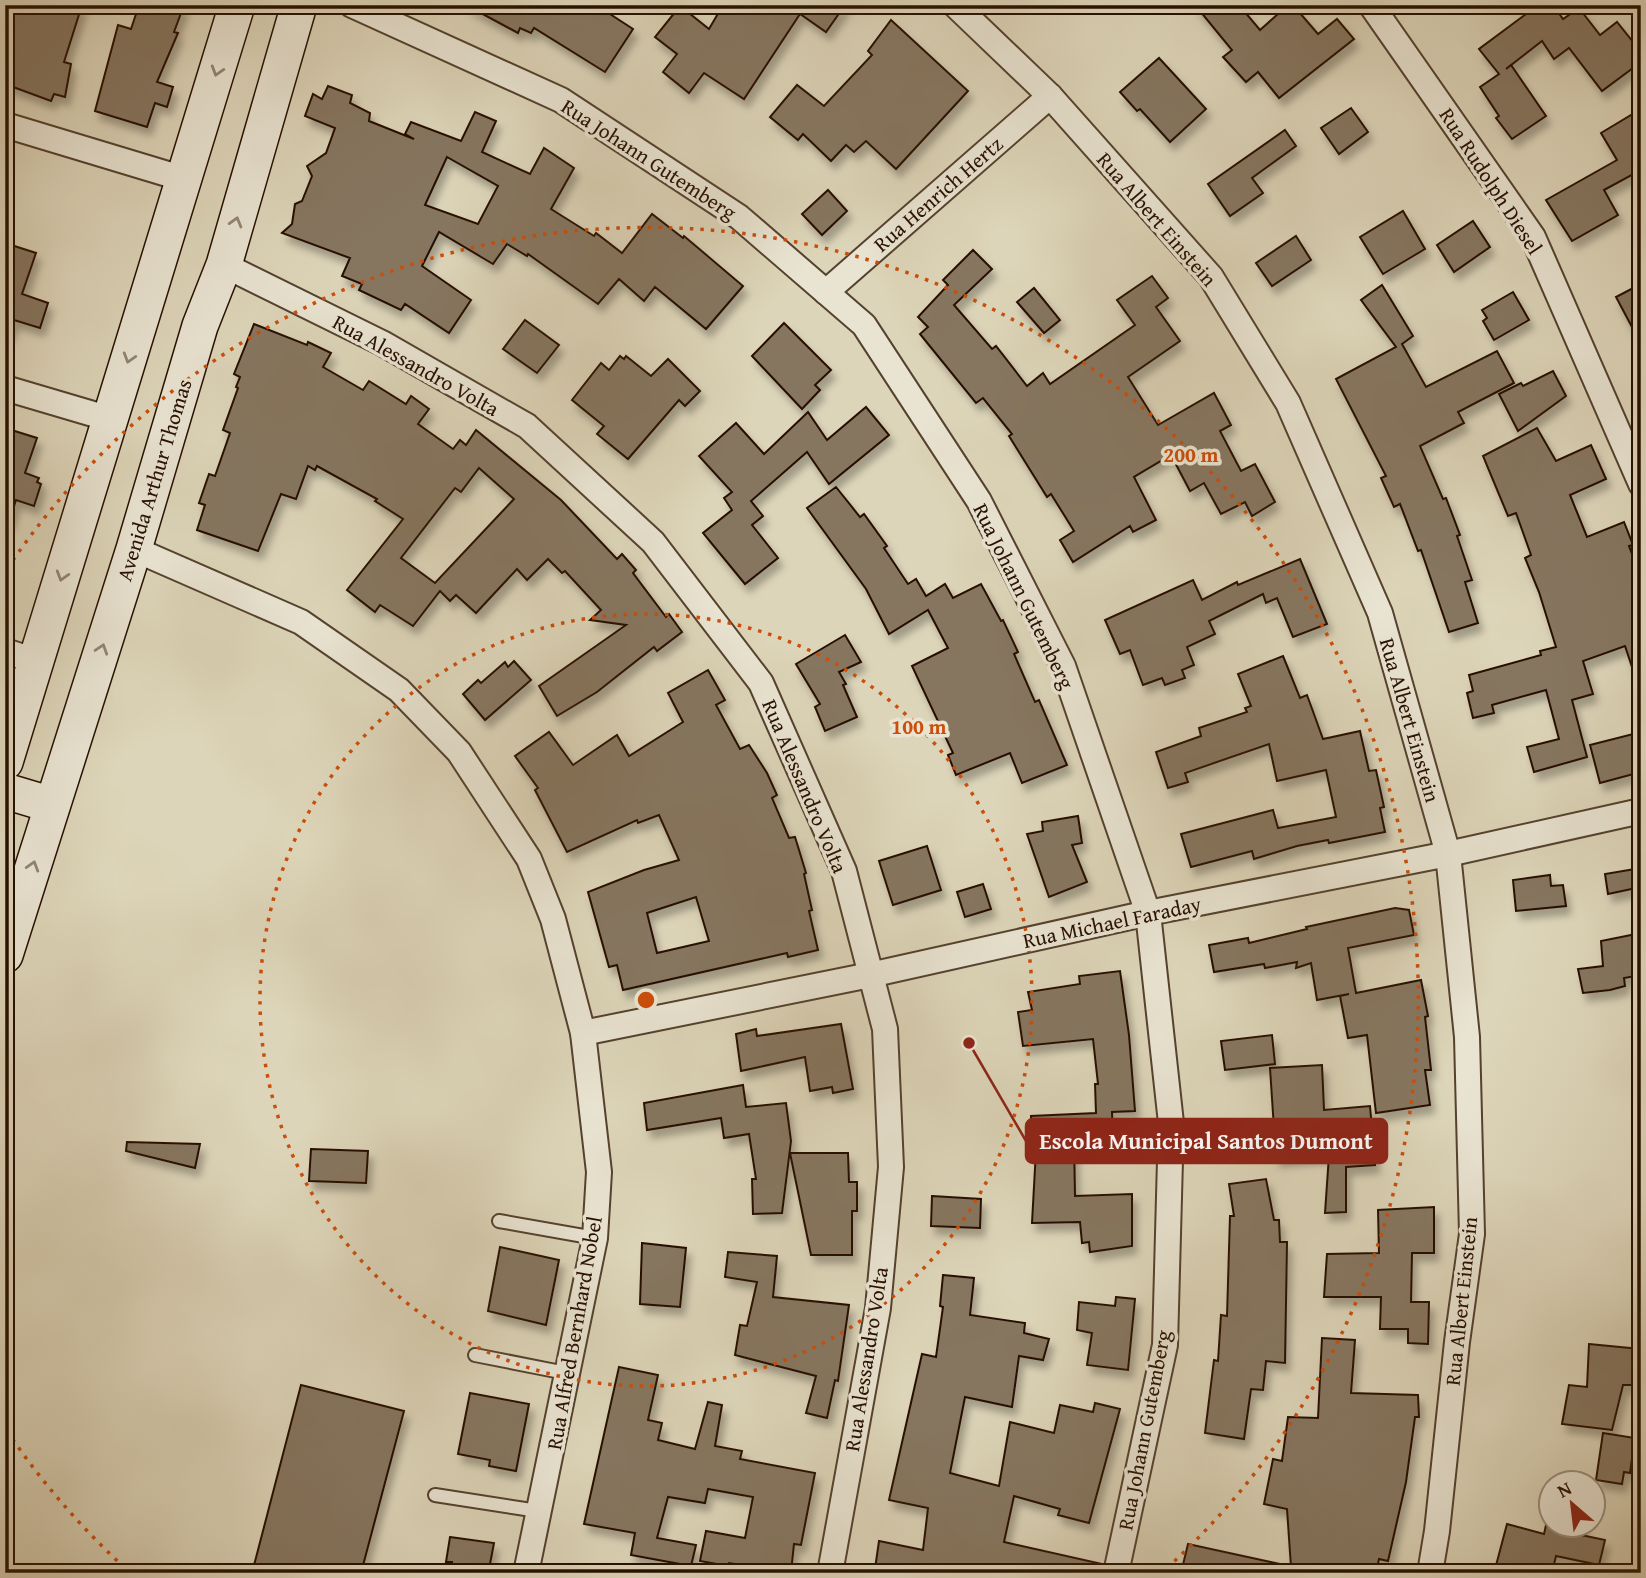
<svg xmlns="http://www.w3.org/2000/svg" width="1646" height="1578" font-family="'Gentium Book Plus',serif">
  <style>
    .building { fill: #867660; stroke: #271000; stroke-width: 2; fill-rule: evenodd; filter: url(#shadow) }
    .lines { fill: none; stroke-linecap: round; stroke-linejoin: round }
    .service-casing { stroke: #54412e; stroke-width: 16 }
    .minor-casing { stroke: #54412e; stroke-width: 28 }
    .secondary-casing { stroke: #271000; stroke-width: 38 }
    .service { stroke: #e9e4d2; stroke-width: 12 }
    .minor { stroke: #e9e4d2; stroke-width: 24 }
    .secondary { stroke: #e9e4d2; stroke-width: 35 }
    .oneway { stroke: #928574 }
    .ring { fill: none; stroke: #cb4e0a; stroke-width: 3.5; stroke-dasharray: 3.5 7 }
    .labels { text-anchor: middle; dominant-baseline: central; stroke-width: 7; stroke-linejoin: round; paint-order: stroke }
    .street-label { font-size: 21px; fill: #271000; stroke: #e9e4d2 }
    .centre { fill: #cb4e0a; stroke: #e9e4d2; stroke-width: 3.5 }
    .ring-label { font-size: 21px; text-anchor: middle; font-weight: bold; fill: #cb4e0a; stroke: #e9e4d2; stroke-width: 7; stroke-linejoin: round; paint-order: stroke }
    .leader { fill: none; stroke: #8f2418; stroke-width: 2.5 }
    .callout-dot { fill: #8f2418; stroke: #e9e4d2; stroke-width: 2.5 }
    .callout { fill: #8f2418; stroke: #8f2418; stroke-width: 2.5 }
    .callout-label { font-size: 23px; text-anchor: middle; font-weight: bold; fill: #fff }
  </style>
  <defs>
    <filter id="shadow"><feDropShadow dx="4.5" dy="8" stdDeviation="3.5" flood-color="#0004"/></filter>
  </defs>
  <rect width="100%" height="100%" fill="#ddd5b9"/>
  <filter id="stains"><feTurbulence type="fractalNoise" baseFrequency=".00286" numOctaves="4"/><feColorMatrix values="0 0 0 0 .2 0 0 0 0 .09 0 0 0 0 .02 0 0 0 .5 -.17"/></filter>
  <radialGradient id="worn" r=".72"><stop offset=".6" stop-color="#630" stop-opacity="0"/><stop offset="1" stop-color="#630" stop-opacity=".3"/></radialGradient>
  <g class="building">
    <path d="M5,5H82L64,62L71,64L65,97L54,94L51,101L5,84Z"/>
    <path d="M139,5H184L174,32L178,33L157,82L173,87L167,107L155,103L147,127L95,111L118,25L131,29Z"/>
    <path d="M466,5H596L633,29L605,72L534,28L531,33L520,28L518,33Z"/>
    <path d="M723,5H845L826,32L800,14L744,99L704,73L689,93L663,72L677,54L655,37L680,6L709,29Z"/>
    <path d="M1195,5H1239L1260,30L1288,5H1293L1318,34L1337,19L1354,39L1279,98L1258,72L1246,82L1223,57L1232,50Z"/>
    <path d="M1520,5H1553L1563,19L1579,8L1600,35L1617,22L1641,52V62L1602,91L1569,48L1554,59L1542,41L1506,69L1511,65L1546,116L1512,139L1496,118L1499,116L1480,87L1499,74L1479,49L1526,14Z"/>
    <path d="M891,20L968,91L896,169L866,141L854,152L846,145L831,161L803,134L798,140L770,117L797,85L824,106L872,55L868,51Z"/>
    <path d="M1159,58L1206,109L1170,142L1140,109L1137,111L1120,92Z"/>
    <path d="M328,86L352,95L350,103L370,113L369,121L414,139L405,134L411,122L461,141L475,112L496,121L482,152L530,174L544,148L574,168L551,209L594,236L596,233L622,253L652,214L683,238L684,236L743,286L706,329L655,287L644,301L619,279L598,304L528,254L527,256L507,244L493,264L439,232L422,266L471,300L449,333L405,304L401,310L359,290L362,284L342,276L350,258L282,233L292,224L295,204L302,201L312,176L307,166L326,153L335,128L305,116L313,94L322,99ZM447,157L498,186L478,224L425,205Z"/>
    <path d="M1351,108L1368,132L1339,154L1321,128Z"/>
    <path d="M1641,109V170L1604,190L1618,215L1572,241L1546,200L1617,160L1601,133Z"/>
    <path d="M1285,130L1296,146L1252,178L1263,193L1230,216L1208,184Z"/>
    <path d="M828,190L847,211L822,235L802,214Z"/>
    <path d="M1403,211L1425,249L1383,274L1360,237Z"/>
    <path d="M1473,221L1490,247L1454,272L1437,245Z"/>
    <path d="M1296,236L1311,260L1272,286L1256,263Z"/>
    <path d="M5,243L36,253L22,294L48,303L40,328L14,320L9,333H5Z"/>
    <path d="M973,250L992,269L954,305L992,349L996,346L1027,386L1043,373L1050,384L1135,325L1117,300L1152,276L1168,298L1156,307L1180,341L1128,377L1158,425L1214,393L1231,425L1220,431L1241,471L1255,464L1275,502L1252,516L1245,502L1221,514L1204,483L1190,491L1171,455L1134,477L1156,520L1133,532L1130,526L1073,562L1060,540L1074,531L1051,494L1047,497L1009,436L1012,434L983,398L976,403L920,334L928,327L918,317L948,285L943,280Z"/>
    <path d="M1641,284V344L1616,297Z"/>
    <path d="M1382,285L1413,336L1402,344L1426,387L1497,351L1514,383L1458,412L1464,423L1420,446L1443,499L1446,498L1460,535L1457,536L1472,580L1465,582L1478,623L1449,632L1421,550L1418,551L1400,504L1394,507L1381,478L1386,476L1336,379L1396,347L1361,300Z"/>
    <path d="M1034,288L1060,320L1044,333L1017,302Z"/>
    <path d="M1513,292L1529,320L1494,340L1483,321L1487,318L1482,310Z"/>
    <path d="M525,320L559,345L537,373L503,349Z"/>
    <path d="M784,323L831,370L815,385L820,390L802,409L752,356Z"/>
    <path d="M254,324L307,345L308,342L331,353L323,367L363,390L369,381L406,404L411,396L429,409L418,424L453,449L460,440L466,445L476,430L561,500L617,559L622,554L636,570L633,573L666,617L669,614L682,632L657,651L654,647L597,692L557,716L539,686L626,625L590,620L601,610L565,571L562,573L548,559L527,580L517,569L476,613L456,595L450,601L440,591L413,626L380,605L375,612L347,590L403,519L375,501L377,499L317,466L315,470L308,466L296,499L281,494L258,551L197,530L205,505L199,503L209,474L215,476L230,433L223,430L238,388L236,387L240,377L234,374ZM479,468L514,499L435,583L401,558L455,488L461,492Z"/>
    <path d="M620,356L624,359L626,356L651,376L668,359L700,391L685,406L679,400L628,459L597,434L604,426L572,400L601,363L609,370Z"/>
    <path d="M1553,371L1566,396L1518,431L1499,394L1521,383L1523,386Z"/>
    <path d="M866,407L889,435L829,484L807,452L751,501L763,516L752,525L778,558L745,584L703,533L732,510L724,498L732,492L699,456L736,423L764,454L808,412L827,440Z"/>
    <path d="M5,428L37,438L25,473L39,478L37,482L41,484L34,506L16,500L9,522L5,521Z"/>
    <path d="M1537,428L1556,461L1591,445L1606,479L1570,495L1587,537L1624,522L1633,545L1629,546L1641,578V682H1637L1625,646L1583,661L1593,694L1572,700L1587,757L1534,772L1527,747L1559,739L1546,690L1492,705L1494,713L1473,718L1467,693L1473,691L1469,675L1541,655L1540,651L1556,647L1539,592L1525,558L1531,555L1516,513L1508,516L1483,456Z"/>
    <path d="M836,487L860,517L864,514L887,546L884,548L908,584L916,579L926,596L945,584L953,598L981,584L1001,621L1003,620L1018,652L1014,654L1035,702L1039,700L1067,765L1022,783L1010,753L956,775L948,755L953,753L912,666L948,648L928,610L889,634L866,589L807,508Z"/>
    <path d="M1300,559L1327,624L1293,637L1277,598L1266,603L1263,594L1209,621L1215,634L1187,647L1194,665L1182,670L1185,678L1165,685L1162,678L1143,685L1130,650L1120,654L1105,620L1193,580L1202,600L1237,582L1238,585Z"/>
    <path d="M845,635L861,662L839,672L846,684L843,685L857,717L825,731L815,707L820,704L796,664Z"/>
    <path d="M1283,656L1300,698L1307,695L1323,739L1360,731L1369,771L1376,770L1384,807L1380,808L1385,832L1329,843L1328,840L1297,846L1254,859L1252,851L1191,867L1181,834L1273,810L1278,828L1336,817L1326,770L1277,781L1269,744L1185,773L1188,782L1168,788L1156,752L1201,736L1199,728L1247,712L1245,708L1251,706L1238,674Z"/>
    <path d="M514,661L531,680L485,720L463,694L478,680L481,683L505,662L508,667Z"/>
    <path d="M708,670L725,700L716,705L740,749L749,745L767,773L777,795L772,798L789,838L795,837L806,873L804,874L812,910L809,911L818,950L788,957L787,953L623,990L617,965L609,967L588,892L644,870L679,860L659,815L638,823L637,820L567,852L535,790L538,788L515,756L549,732L573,765L617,735L629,756L683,722L668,693ZM696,897L709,941L657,953L647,913Z"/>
    <path d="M1641,732V772L1600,783L1590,745Z"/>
    <path d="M1078,816L1082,843L1072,845L1087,882L1049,897L1027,834L1043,831L1042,822Z"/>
    <path d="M927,846L941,890L893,905L879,861Z"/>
    <path d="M1641,868V887L1608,894L1605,874Z"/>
    <path d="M1550,875L1551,886L1563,885L1566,906L1516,911L1513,880Z"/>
    <path d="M983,884L991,909L965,917L957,892Z"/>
    <path d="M1395,908L1409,910L1414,935L1348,948L1356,993L1421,980L1428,1016L1425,1017L1431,1070H1425L1430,1105L1376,1113L1367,1035L1348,1038L1340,996L1349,994L1317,1000L1311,963L1296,968L1297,962L1265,968L1264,964L1214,972L1209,945L1248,938L1249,943L1307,929L1306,927Z"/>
    <path d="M1641,933V975L1624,978L1625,986L1610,990L1583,993L1578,969L1603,966L1601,941Z"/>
    <path d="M1120,971L1129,1035L1135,1111L1112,1112L1113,1138L1074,1140L1075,1196L1132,1194V1246L1090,1252L1089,1242L1082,1243L1080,1222L1032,1223L1036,1150H1032L1031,1116L1096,1113L1095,1084H1098L1093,1039L1023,1046L1018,1012L1032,1010L1028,992L1080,984L1079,976Z"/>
    <path d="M841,1024L853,1089L833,1093L832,1087L810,1091L805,1057L741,1071L736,1034L756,1029L757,1036Z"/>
    <path d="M1272,1035L1275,1064L1225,1070L1221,1041Z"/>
    <path d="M1322,1065L1324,1110L1370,1106L1375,1165L1346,1167V1212L1325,1213L1329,1155L1276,1159L1270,1068Z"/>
    <path d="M743,1085L746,1107L786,1103L791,1141L782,1213L753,1214L752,1179H756L749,1134L724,1138L721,1118L647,1130L644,1103Z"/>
    <path d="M127,1142L200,1144L195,1168L126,1151Z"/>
    <path d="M311,1149L368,1151L366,1183L309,1181Z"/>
    <path d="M790,1153H848L849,1182H857V1211H852V1255H811Z"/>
    <path d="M1266,1179L1274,1220H1279L1280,1242H1287L1285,1363L1266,1361L1263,1390L1251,1389L1244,1439L1205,1433L1214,1360L1218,1361L1221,1315L1227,1316L1230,1216H1234L1229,1184Z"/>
    <path d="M932,1196L981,1199L980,1228L931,1226Z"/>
    <path d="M1434,1207V1253H1412L1411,1302H1429L1428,1344L1408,1343V1329H1380L1381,1297H1324L1327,1254L1379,1253L1378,1210Z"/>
    <path d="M642,1243L686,1248L680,1307L640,1304Z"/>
    <path d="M500,1247L559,1260L546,1325L488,1311Z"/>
    <path d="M728,1252L777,1256L773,1297L849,1305L838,1381L835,1380L827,1418L806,1413L816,1376L735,1355L740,1325L747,1326L757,1282L725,1277Z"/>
    <path d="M943,1275L974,1278L970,1315L1025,1323L1024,1333L1049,1339L1043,1360L1019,1356L1012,1407L965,1397L950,1473L999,1486L1010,1422L1054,1433L1060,1405L1093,1412L1095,1403L1120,1409L1089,1523L1058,1515L1060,1509L1014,1496L1004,1542L1102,1564L1101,1573H897L875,1569L879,1541L923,1550L928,1508L889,1500L922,1354L936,1357L943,1307L940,1306Z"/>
    <path d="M1116,1297L1135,1299L1128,1370L1087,1365L1092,1333L1077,1330L1079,1302L1115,1306Z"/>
    <path d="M1322,1338L1355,1340L1351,1393L1418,1395L1419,1417H1415L1406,1482L1388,1561L1379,1559L1376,1573H1317L1291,1567L1287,1509L1264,1504L1273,1459L1282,1461L1288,1417L1318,1418Z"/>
    <path d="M1589,1344L1640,1349L1637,1371L1634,1370L1632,1385H1623L1612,1430L1562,1424L1569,1385L1587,1387Z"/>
    <path d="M619,1367L658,1375L648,1420L662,1423L658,1440L695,1449L708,1402L722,1405L715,1446L742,1451L740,1459L815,1473L801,1545L794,1544L791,1572L729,1563L728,1566L700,1561L706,1531L745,1538L753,1497L708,1489L705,1503L668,1497L657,1538L696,1545L691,1566L631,1555L635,1533L584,1524Z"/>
    <path d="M301,1385L404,1411L361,1573H252Z"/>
    <path d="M470,1393L529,1404L516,1471L489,1466L490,1460L458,1454Z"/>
    <path d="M1603,1433L1635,1438L1630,1473L1624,1472L1622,1484L1596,1480Z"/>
    <path d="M1507,1524L1544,1534L1546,1525H1584L1581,1535L1605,1540L1599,1565L1556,1556L1552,1573H1494Z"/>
    <path d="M450,1537L494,1543L489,1569H484V1573H451L452,1562H446Z"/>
    <path d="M1188,1544L1280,1564L1279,1573H1181Z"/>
  </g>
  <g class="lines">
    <defs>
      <g id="service">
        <path d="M499,1221L595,1238"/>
        <path d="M475,1355L566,1373"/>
        <path d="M435,1495L538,1511"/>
      </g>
      <g id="minor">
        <path d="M352,5L561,100L739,217L864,325L979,501L1063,666L1148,913L1171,1123L1165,1345L1116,1573"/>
        <path d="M955,5L1050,96L1211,277L1288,403L1380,613L1448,854L1467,1037L1472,1234L1457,1342L1437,1531L1430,1573"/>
        <path d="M1371,5L1533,237L1641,484"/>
        <path d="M5,125L184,179"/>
        <path d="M224,265L382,343L527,426L653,542L761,683L844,871L885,1029L891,1167L878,1308L830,1573"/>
        <path d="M826,292L1050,96"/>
        <path d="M5,388L110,419"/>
        <path d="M134,549L301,622L399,690L459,752L529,859L553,919L583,1033L599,1172L595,1238L526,1573"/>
        <path d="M5,651L36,661"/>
        <path d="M583,1033L870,975L1148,913L1448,854L1641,811"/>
      </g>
      <g id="secondary">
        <path d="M5,762L237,5"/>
        <path d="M5,791L52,805"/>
        <path d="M5,955L134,549L200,326L224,265L299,5"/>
      </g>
    </defs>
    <use href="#service" class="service-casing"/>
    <use href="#minor" class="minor-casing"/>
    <use href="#secondary" class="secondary-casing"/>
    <use href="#service" class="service"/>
    <use href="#minor" class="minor"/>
    <use href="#secondary" class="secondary"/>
  </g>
  <defs><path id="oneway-chevron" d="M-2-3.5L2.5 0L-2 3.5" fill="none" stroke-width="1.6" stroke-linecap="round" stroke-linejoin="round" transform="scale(1.75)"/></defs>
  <g class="oneway">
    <use href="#oneway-chevron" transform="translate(217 71) rotate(107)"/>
    <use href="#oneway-chevron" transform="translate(236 222) rotate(-74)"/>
    <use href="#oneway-chevron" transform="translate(129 358) rotate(107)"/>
    <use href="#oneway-chevron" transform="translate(62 576) rotate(107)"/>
    <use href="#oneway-chevron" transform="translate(102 649) rotate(-72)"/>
    <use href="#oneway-chevron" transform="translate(33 866) rotate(-73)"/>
  </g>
  <g class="ring">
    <circle cx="646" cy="1000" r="386"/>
    <path d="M125 1568A771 771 0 0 1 7 1431M7 569A771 771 0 1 1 1167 1568"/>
  </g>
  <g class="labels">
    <g class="street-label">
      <text transform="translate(649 159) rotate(33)">Rua Johann Gutemberg</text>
      <text transform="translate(1491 181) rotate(57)">Rua Rudolph Diesel</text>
      <text transform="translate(938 194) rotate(-41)">Rua Henrich Hertz</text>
      <text transform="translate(1157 219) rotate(49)">Rua Albert Einstein</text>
      <text transform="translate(416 365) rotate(29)">Rua Alessandro Volta</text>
      <text transform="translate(154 480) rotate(-73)">Avenida Arthur Thomas</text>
      <text transform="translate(1024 596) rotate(64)">Rua Johann Gutemberg</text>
      <text transform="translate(1410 720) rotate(74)">Rua Albert Einstein</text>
      <text transform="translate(805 786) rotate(67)">Rua Alessandro Volta</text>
      <text transform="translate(1112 922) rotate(-12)">Rua Michael Faraday</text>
      <text transform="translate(1461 1301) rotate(-84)">Rua Albert Einstein</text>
      <text transform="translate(574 1333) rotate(-80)">Rua Alfred Bernhard Nobel</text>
      <text transform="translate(866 1359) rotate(-81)">Rua Alessandro Volta</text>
      <text transform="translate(1144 1430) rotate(-79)">Rua Johann Gutemberg</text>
    </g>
  </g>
  <circle cx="646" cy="1000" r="10" class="centre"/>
  <g class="ring-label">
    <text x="1191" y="462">200 m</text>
    <text x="919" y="734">100 m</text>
  </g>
  <path class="leader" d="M969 1043L1026 1141"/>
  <circle class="callout-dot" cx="969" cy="1043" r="7"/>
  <rect class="callout" x="1026" y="1119" width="361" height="44" rx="7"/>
  <g class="callout-label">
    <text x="1206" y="1149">Escola Municipal Santos Dumont</text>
  </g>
  <rect width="1646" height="1578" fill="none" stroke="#ddd5b9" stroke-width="28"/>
  <rect x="7" y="7" width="1632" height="1564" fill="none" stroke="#271000" stroke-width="3.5"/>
  <rect x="14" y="14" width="1618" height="1550" fill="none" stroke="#271000" stroke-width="2"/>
  <g transform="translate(1572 1504) rotate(332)"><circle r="33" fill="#e9e4d2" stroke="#9b8f7e" stroke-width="2"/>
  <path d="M0-5L12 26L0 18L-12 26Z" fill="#8f2418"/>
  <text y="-10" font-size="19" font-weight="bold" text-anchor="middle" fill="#271000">N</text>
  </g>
  <rect width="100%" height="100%" filter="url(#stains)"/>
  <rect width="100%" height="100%" fill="url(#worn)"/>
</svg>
